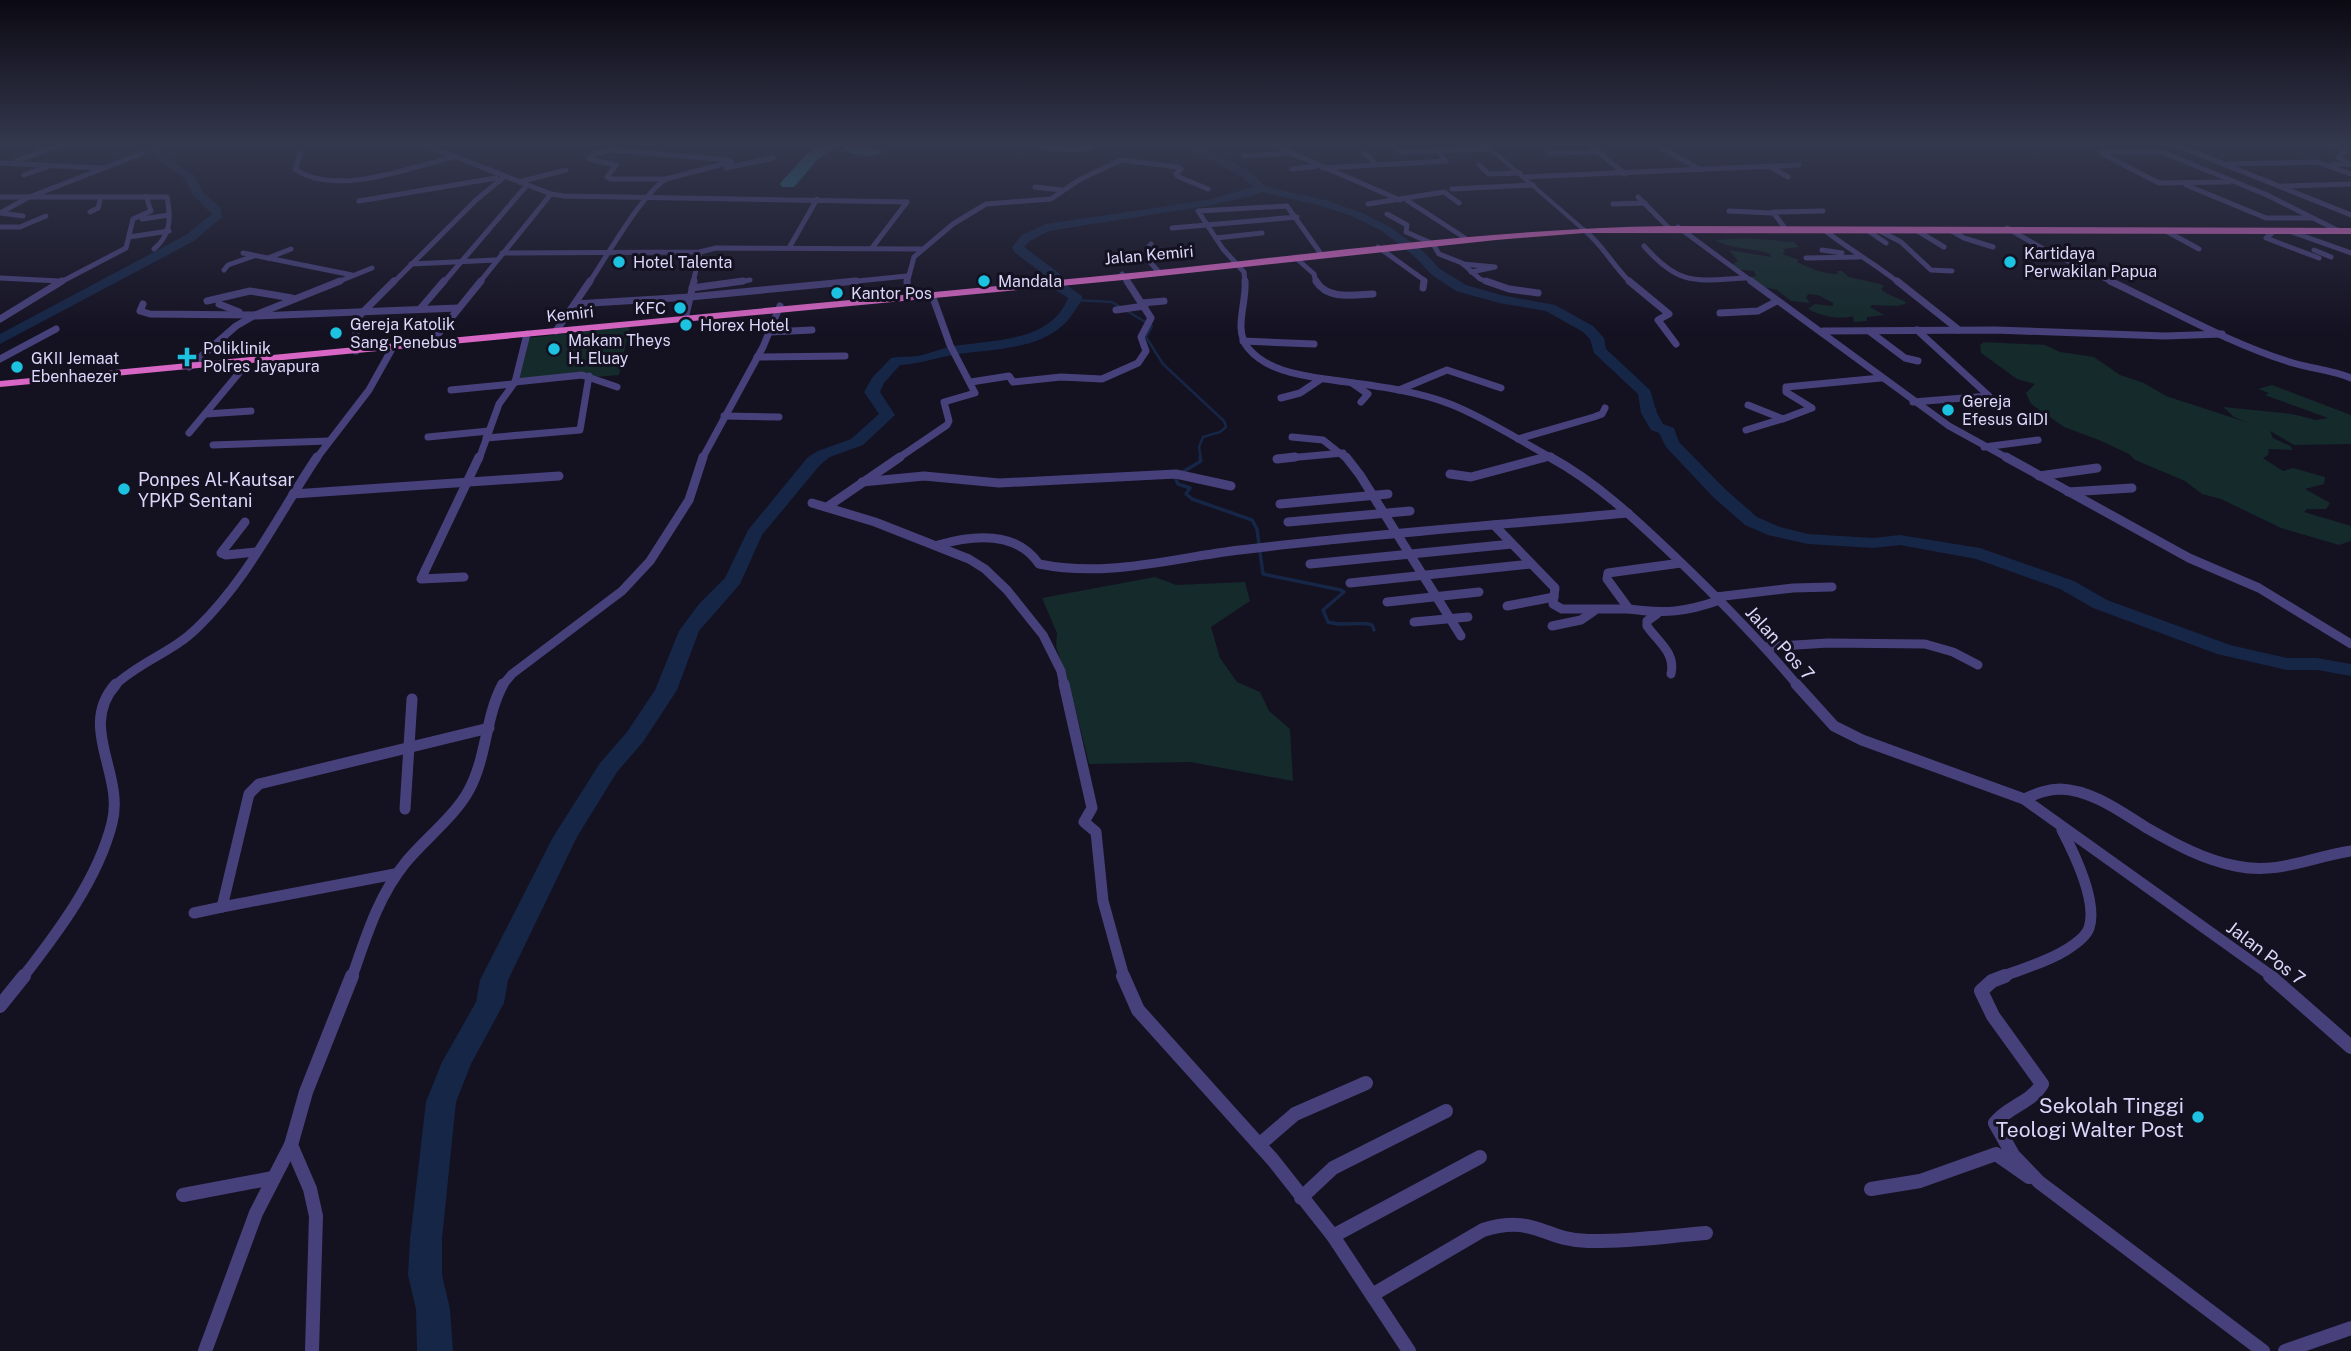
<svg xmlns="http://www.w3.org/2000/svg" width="2351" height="1351" font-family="'Public Sans',sans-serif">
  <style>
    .green { fill: #142a2b }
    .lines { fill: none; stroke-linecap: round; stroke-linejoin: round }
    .stream-far1 { stroke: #162646; stroke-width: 2.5 }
    .stream { stroke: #162646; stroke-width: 3.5 }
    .river { fill: #162646; fill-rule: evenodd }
    .taxiway { fill: #186a80; fill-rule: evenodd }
    .minor-far4 { stroke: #47417b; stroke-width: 5 }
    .minor-far3 { stroke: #47417b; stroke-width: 7 }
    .minor-far2 { stroke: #47417b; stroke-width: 9 }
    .minor-far1 { stroke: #47417b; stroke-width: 11 }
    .minor { stroke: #47417b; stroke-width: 14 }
    .tertiary { fill: #47417b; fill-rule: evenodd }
    .trunk { fill: #d766c4; fill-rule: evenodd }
    .poi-dot { fill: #1cc2e0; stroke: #141121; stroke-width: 2.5 }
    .labels { text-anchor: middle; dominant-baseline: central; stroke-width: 6; stroke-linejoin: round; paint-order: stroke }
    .far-poi-label { font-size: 16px; fill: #dcd6fa; stroke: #141121; text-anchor: start }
    .far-street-label { font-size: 16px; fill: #dcd6fa; stroke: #141121 }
    .poi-label { font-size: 18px; fill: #dcd6fa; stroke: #141121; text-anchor: start }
    .street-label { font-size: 18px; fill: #dcd6fa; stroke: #141121 }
    .near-poi-label { font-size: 21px; fill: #dcd6fa; stroke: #141121; text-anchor: end }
  </style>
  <rect width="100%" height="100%" fill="#141121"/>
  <g class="green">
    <path d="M1745,238L1794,242L1799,247L1783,249L1785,251L1782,254L1799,260L1797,262C1812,269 1822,274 1838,274L1837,271H1842L1849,277L1880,284L1884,286L1881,289C1889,297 1899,297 1907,303L1898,306L1872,305L1870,307L1884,315L1867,317V321L1854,322L1853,316C1839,320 1821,316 1808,309L1815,304L1833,306V303L1818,295L1808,294L1806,298L1810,303L1791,301L1777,290L1758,286L1747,277L1756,276L1754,271L1735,269L1731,265L1738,261L1729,250L1771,257L1770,254C1752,247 1732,250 1715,240Z"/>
    <path d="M630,326L619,375L518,383L528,338Z"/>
    <path d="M1984,342L2045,345L2060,352L2094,357L2120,375L2144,383L2166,396L2249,423L2234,417L2223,407L2292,414L2316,420L2328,418L2265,395L2269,393L2258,389L2272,385L2351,415V444L2294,445L2270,431L2273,438L2290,446L2293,450L2269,449L2268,455L2263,458L2283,471L2293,468L2325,477L2324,484L2305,489L2330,503L2326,509H2307L2304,512L2351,526V541L2339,545L2281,528L2221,499L2202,494L2185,481L2135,460L2129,454L2099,440L2064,427L2031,404L2026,393L2035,384L2017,379L1981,353L1980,345Z"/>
    <path d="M1155,577L1176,585L1245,582L1250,601L1211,627L1220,658L1237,682L1260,692L1269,711L1290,729L1293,781L1190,762L1089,764L1074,703L1056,646L1057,633L1042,598Z"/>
  </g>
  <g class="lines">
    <path class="stream-far1" d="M1075,300L1112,302L1152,326L1146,337L1163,364L1224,421L1226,427L1220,432L1203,437L1199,447L1201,459"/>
    <g class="stream">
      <path d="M1181,473L1201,461L1200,457"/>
      <path d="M1174,475L1178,484L1190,488L1186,494L1192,499L1252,520L1257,529L1263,574L1341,590L1344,592L1323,610L1328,622C1343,627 1357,621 1372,625L1374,630"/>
    </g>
    <g class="river">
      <path d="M145,145H155L167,157L194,175L202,191L221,208L222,217L194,241L0,344V334L186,235L212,214L193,195L185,179L159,161Z"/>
      <path d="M1187,145H1198L1253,173L1264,186L1325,200L1360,212L1390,227L1422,250L1440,269L1466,285L1501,295L1555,305L1593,326L1604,338L1606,349L1650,390L1657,413L1663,424L1674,428L1679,442L1725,489L1757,517L1780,527L1808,534L1873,538L1900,535L1980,548L2074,581L2107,600L2230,645L2287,658H2317L2351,664V676L2317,670H2287L2217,654L2093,608L2060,589L1976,559L1900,545L1873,548L1808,544L1768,535L1745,525L1713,497L1666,447L1659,433L1651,430L1641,413L1638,394L1594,353L1590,339L1583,332L1546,311L1499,303L1456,291L1432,275L1414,256L1382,231L1352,216L1318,205L1261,192L1252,196L1207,206L1049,231L1030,241L1024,247L1059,273L1065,284L1082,296V300C1076,308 1070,320 1062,326C1033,351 989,349 953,355C935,358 919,364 900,365L884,383L880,392L895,415L863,445L830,457L820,465L762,535L740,584L699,631L677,690L643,742L617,772L577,837L508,980L504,1003L471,1064L456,1102L442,1239V1275L450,1309L453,1351H417L416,1309L408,1275L410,1239L426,1102L442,1062L476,1002L480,980L553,837L600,763L627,732L655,690L679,631L699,604L725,578L748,530L808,457L818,451L851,439L879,414L864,392L872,378L891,358C900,356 909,357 918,356C929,354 939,349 949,347C990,339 1050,344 1068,298L1054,289L1049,278L1015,253L1012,247L1022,235L1046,224L1207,200L1253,187C1236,167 1206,163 1187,145Z"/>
    </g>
    <g class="taxiway">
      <path d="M821,145H838L817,160L794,187H782L780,184L782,181L807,154Z"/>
      <path d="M848,145H864L882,152C873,159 852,156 844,149Z"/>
      <path d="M1035,145H1091L1095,148C1087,155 1041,152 1035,145Z"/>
    </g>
    <g class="minor-far4">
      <path d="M425,145L551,194L564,196L907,202"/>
      <path d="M1273,145L1400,200"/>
      <path d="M1391,145L1403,152L1491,149"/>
      <path d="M1590,145L1625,174"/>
      <path d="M1656,145L1701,170"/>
      <path d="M2176,145L2351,215"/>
      <path d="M612,150L729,160L731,162L666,179H610L607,177L616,165L589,159L596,153Z"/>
      <path d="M2101,152H2162L2267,195L2339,231"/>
      <path d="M301,153L295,169C334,197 410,168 453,157"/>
      <path d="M1364,153L1375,163"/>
      <path d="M1549,153L1598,152"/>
      <path d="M2101,153L2159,183L2229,182"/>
      <path d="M1244,156L1291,153"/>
      <path d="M16,161L60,145"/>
      <path d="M0,163L102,168"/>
      <path d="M2226,164L2317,162L2351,174"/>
      <path d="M1479,165L1489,174L1520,173"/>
      <path d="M2332,165L2349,164L2338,157L2347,151L2334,145"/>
      <path d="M1771,167L1788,177"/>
      <path d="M726,168L773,158"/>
      <path d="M1323,168L1446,161L1438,151"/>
      <path d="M1292,169L1317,166"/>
      <path d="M24,175L47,167"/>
      <path d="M1525,177L1799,165"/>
      <path d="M519,182L566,170"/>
      <path d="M2186,185L2266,218H2312"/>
      <path d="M2282,186L2351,184"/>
      <path d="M1035,187L1062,190"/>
      <path d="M1452,189L1533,185"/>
      <path d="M0,197H167C171,218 171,235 154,249"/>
      <path d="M1638,197L1668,227"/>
      <path d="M1405,199L1465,238"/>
      <path d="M359,201L496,178"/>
      <path d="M1368,204L1444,192L1459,203"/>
      <path d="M1613,204L1645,203"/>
      <path d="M1729,211L1772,213"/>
      <path d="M90,212L98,208L101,197"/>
      <path d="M0,213L27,198L143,153"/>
      <path d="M1,213L23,216"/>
      <path d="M1387,214L1407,225L1406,232L1429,242"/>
      <path d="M142,219L169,215"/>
      <path d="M0,227H20L46,216"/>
      <path d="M1678,227L1754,283"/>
      <path d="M1784,227L1773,212L1823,211"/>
      <path d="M1172,228L1297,217"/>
      <path d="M2007,228L2047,251L2114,283"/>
      <path d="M1823,229C1848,249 1874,263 1899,283"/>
      <path d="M1584,230C1603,245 1613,266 1631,283"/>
      <path d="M1867,230L1886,243"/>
      <path d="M1878,230L1901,242L1931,270L1952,271"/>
      <path d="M1916,230L1944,247"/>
      <path d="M1950,230L1964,238L1993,247"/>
      <path d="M2166,231L2199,249"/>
      <path d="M2266,231L2271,234L2266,238L2319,258"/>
      <path d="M2289,231L2351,253"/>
      <path d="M129,237L169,231"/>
      <path d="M1216,238L1262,233"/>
      <path d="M1151,244L1147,249L1149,261L1158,271"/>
      <path d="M1433,244L1439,254L1462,263L1480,279L1491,283"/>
      <path d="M1644,246C1679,286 1695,281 1745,278"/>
      <path d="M1378,247L1424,280V283"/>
      <path d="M789,248L817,199"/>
      <path d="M872,248L907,202"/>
      <path d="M1822,250L1842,253"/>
      <path d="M2314,250L2331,257"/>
      <path d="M243,253L352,275"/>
      <path d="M502,253L700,252L716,248L921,249"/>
      <path d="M268,258L291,249"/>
      <path d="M1806,258L1859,257"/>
      <path d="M1297,259L1314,274L1316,283"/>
      <path d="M411,264L496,260"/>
      <path d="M1463,264L1495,267L1471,272"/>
      <path d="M224,270L228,265L254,256"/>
      <path d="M1122,274L1128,283"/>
      <path d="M0,278L59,281"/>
      <path d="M59,283L126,248L133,219L151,211L146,196"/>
      <path d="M335,283L372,268"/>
      <path d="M393,283L476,200L504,177"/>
      <path d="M443,283L527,185"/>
      <path d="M479,283L551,194"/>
      <path d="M589,283C607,256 641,195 666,179"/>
      <path d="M693,283L700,252"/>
      <path d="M731,283L750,280"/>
      <path d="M838,283L907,276"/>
      <path d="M907,283L914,257L953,224L986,204L1051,199L1079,180L1121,160L1178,167L1181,169L1176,174L1179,177L1208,189"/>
      <path d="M1245,283L1244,272L1223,249L1198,211L1287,206L1321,254"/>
    </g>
    <g class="minor-far3">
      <path d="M907,281L908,297"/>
      <path d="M1245,281C1247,302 1233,330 1248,348C1266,370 1298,375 1325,379C1366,385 1411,389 1450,404C1486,418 1520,441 1554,459"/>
      <path d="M1316,281C1327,300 1353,295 1373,294"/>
      <path d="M1486,281L1509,289L1538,293"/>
      <path d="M1629,281L1669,314L1658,320L1676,344"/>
      <path d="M1751,281L1949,426L2009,459"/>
      <path d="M1897,281L1959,330"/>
      <path d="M2110,281C2170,309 2230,344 2293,363C2313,369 2332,370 2351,378"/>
      <path d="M692,288L743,281"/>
      <path d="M1423,288L1424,281"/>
      <path d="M207,301L250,291L292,298"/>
      <path d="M1142,303L1164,301"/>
      <path d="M143,304L140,311L150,314L255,315"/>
      <path d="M219,304L239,312"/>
      <path d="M575,304L690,297L856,281"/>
      <path d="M420,309L444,281"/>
      <path d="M1116,310L1145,306"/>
      <path d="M1720,313L1758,311L1777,301"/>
      <path d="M256,316L458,308"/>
      <path d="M0,319L62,281"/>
      <path d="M685,319L694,281"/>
      <path d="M556,331L590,281"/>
      <path d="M1823,331L1995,330L2165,336L2222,334"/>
      <path d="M1869,331L1905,358L1918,361"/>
      <path d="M770,332L812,330"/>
      <path d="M1243,341L1314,344"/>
      <path d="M430,344L481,281"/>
      <path d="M356,351V319L394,281"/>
      <path d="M757,357L845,356"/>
      <path d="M0,359L56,329"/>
      <path d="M189,367L236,326L255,315L340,281"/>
      <path d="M515,382L582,375L617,387"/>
      <path d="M971,382L1009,376L1013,382L1061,377L1102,379L1138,363L1146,351L1141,337L1151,318L1127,281"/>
      <path d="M1352,383L1368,394L1361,402"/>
      <path d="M451,390L512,384"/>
      <path d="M1399,390L1447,370L1501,388"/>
      <path d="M1281,398L1300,393L1321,379"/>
      <path d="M1913,402L1989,396L1917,330"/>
      <path d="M1748,405L1783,419L1812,408L1786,392V387L1881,378"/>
      <path d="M206,414L251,411"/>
      <path d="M724,416L779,417"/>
      <path d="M1746,430L1782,419"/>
      <path d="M189,433L249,361"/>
      <path d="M428,437L489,431"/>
      <path d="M1292,437L1323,440L1347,459"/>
      <path d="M486,438L580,430L589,376"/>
      <path d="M1518,439L1594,417L1602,414L1605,408"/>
      <path d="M213,445L329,441"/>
      <path d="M1984,447L2038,440"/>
      <path d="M316,459L369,390L393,347"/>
      <path d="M479,459L499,404L515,382L527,334"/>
      <path d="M702,459L763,347L780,306"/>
      <path d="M897,459L947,425L949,421L944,402L975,393L950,345L932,295"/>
      <path d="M1277,459L1343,453"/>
      <path d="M1539,459L1551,456"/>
    </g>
    <g class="minor-far2">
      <path d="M1346,457L1360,475L1461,636"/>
      <path d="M1550,457C1596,482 1634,518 1672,554C1716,596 1759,639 1798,686"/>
      <path d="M2006,457L2189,558L2259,588L2351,644"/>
      <path d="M1277,459L1295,457"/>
      <path d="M1450,474L1471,477L1546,457"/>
      <path d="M2039,476L2097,468"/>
      <path d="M862,482L924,476L999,483L1176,474L1231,486"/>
      <path d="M2068,492L2132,488"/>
      <path d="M293,494L559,476"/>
      <path d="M812,503L875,522L969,559L985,569L1007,590L1043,635L1061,671L1064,686"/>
      <path d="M1280,504L1388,494"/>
      <path d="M827,507L900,457"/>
      <path d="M245,522L221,553L226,555L256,552"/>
      <path d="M1288,522L1410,511"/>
      <path d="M1494,525L1555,588L1553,604L1562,609H1629L1607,579L1608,573L1681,563"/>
      <path d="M938,545C973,535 1016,530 1039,564C1107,578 1172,558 1240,550C1369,534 1499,525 1628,513"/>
      <path d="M1310,564L1512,544"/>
      <path d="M464,577L421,579L479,457"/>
      <path d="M1350,583L1531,564"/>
      <path d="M1716,597L1793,588L1832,587"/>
      <path d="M1387,602L1479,592"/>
      <path d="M1507,606L1554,597"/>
      <path d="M1629,609C1665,614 1686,612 1720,600"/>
      <path d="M1657,614L1647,621V626C1658,642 1676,653 1671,674"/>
      <path d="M1414,622L1468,617"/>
      <path d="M1552,626L1581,620L1594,611"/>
      <path d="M1764,647L1828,643L1925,644L1953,652L1978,665"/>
      <path d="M114,686C139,662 173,652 197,628C248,579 278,515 317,457"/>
      <path d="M502,686L512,674L622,591L650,561L689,500L703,457"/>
    </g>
    <g class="minor-far1">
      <path d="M1064,684L1092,808L1084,822L1096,832L1103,901L1124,977"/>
      <path d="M1796,684L1834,726L1862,740L2024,799L2273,977"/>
      <path d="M2024,799C2036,794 2047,789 2060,789C2092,790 2121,812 2147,828C2175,844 2204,860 2236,866C2278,875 2311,857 2351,851"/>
      <path d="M405,809L412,699"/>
      <path d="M395,874L222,907L249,794L259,784L489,728"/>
      <path d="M194,913L222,907"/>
      <path d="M23,977C58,932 98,879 112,823C125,774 77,727 116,684"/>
      <path d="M352,977C366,937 378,896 406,862C424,840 456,815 469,790C487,757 485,717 503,684"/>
      <path d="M2001,977C2022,969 2047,962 2066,950C2074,945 2086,937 2089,928C2098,902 2074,853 2062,830"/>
    </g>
    <g class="minor">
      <path d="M1123,976L1138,1010L1273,1160L1333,1236L1409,1351"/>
      <path d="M2005,976L1992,981L1981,991L1993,1016L2042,1084C2031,1103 2008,1106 1995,1123L2013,1155L2039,1182L2263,1351"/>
      <path d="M2270,976L2351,1047"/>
      <path d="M0,1006L24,976"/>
      <path d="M1260,1144L1295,1114L1366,1083"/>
      <path d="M1871,1189L1920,1181L1996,1154L2029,1177"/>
      <path d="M183,1195L273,1178"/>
      <path d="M1301,1198L1333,1168L1446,1111"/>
      <path d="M1333,1236L1480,1157"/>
      <path d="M1372,1295L1483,1230C1535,1214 1543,1240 1588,1241C1627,1242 1667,1236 1706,1233"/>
      <path d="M205,1351L256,1213L291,1145"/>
      <path d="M312,1351L316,1216L310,1189L291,1145L306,1092L352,976"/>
      <path d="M2285,1351L2351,1328"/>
    </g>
    <path class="tertiary" d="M1483,145H1489L1586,229V231H1582Z"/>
    <path class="trunk" d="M1668,226L2351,228V234L1584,233L1496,240L1123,280L0,387V381C363,346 726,312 1090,277C1282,259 1474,229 1668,226Z"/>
  </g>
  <linearGradient id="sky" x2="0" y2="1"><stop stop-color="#0b0912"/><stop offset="0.43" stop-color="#34384e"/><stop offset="1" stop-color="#34384e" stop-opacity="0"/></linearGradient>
  <rect width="2351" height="334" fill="url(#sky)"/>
  <g class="poi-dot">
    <circle cx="619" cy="262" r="7"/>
    <circle cx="2010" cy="262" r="7"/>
    <circle cx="984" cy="281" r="7"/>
    <circle cx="837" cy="293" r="7"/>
    <circle cx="680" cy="308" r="7"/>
    <circle cx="686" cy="325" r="7"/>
    <circle cx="336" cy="333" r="7"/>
    <circle cx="554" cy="349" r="7"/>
    <path d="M183.5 346.5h7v7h7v7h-7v7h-7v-7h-7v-7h7z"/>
    <circle cx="17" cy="367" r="7"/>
    <circle cx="1948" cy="410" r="7"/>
    <circle cx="124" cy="489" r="7"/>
    <circle cx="2198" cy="1117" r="7"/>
  </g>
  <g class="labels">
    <g class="far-poi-label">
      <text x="2024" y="253">Kartidaya<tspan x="2024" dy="18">Perwakilan Papua</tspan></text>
      <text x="633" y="262">Hotel Talenta</text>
      <text x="998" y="281">Mandala</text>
      <text x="851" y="293">Kantor Pos</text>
      <text x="666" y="308" text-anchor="end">KFC</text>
      <text x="350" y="324">Gereja Katolik<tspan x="350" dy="18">Sang Penebus</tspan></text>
      <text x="700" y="325">Horex Hotel</text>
      <text x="568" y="340">Makam Theys<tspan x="568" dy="18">H. Eluay</tspan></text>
      <text x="203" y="348">Poliklinik<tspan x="203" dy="18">Polres Jayapura</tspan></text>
      <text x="31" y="358">GKII Jemaat<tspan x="31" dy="18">Ebenhaezer</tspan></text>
      <text x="1962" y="401">Gereja<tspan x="1962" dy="18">Efesus GIDI</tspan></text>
    </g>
    <g class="far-street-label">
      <text transform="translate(1149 255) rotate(-5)">Jalan Kemiri</text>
      <text transform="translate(570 314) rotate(-6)">Kemiri</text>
    </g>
    <g class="poi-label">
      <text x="138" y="479">Ponpes Al-Kautsar<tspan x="138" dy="21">YPKP Sentani</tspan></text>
    </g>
    <g class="street-label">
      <text transform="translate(1780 643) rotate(48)">Jalan Pos 7</text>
      <text transform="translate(2266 953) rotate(37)">Jalan Pos 7</text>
    </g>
    <g class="near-poi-label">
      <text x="2184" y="1105">Sekolah Tinggi<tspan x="2184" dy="24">Teologi Walter Post</tspan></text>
    </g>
  </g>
</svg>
